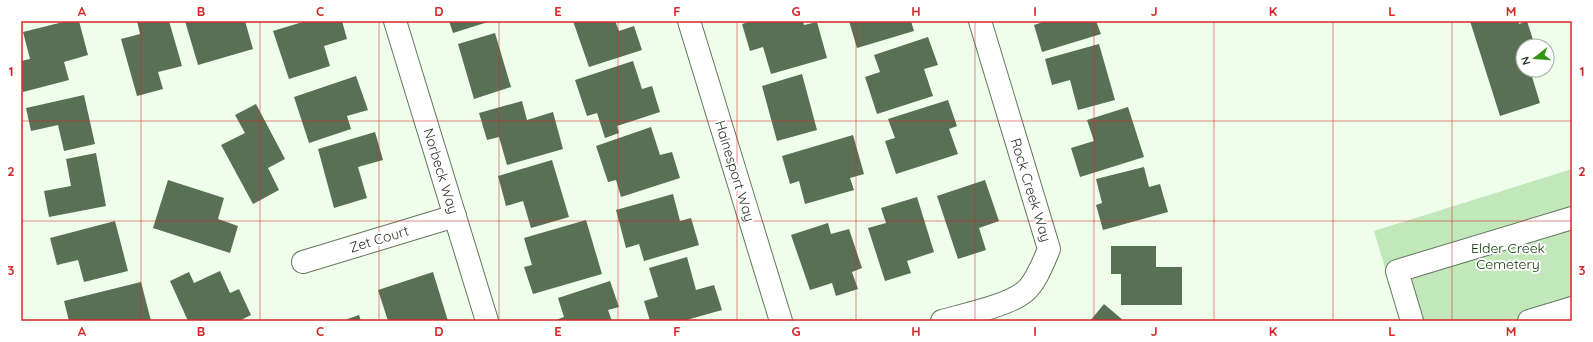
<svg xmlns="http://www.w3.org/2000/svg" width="1593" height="342" font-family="Quicksand,sans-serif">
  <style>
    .green { fill: #c1e7ba }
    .building { fill: #597055 }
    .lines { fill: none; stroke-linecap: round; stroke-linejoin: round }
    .minor-casing { stroke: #61785d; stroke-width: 24 }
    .minor { stroke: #fff; stroke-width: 22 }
    .grid { fill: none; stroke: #d62828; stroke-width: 1; stroke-opacity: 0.55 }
    .labels { text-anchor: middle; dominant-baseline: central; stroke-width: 4; stroke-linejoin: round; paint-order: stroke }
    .street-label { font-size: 14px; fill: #293327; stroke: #fff }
    .park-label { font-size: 14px; fill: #083300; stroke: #fff }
    .neatline { fill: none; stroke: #d62828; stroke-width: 1.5 }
    .grid-label { font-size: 13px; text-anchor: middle; font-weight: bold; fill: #d62828 }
  </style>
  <rect width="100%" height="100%" fill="#eefeeb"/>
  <path class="green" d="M1572,169V321H1401L1374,231Z"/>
  <g class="building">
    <path d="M67,21H79L88,55L64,62L69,80L23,92L21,85V61L30,59L23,32Z"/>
    <path d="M137,21H169L182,66L158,72L163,89L137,96L121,39L140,34Z"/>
    <path d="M185,21H245L253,49L198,65Z"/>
    <path d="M306,21H342L347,39L324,46L330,66L289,79L273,31Z"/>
    <path d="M449,21H491L453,33Z"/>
    <path d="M573,21H615L619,31L634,26L642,50L589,67Z"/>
    <path d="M752,21H803L804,25L817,22L827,58L771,74L763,47L750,51L742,24Z"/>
    <path d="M849,21H911L914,31L857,48Z"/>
    <path d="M1096,21L1101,34L1042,52L1034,25L1046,21Z"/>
    <path d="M1470,21H1518L1519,24L1527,21L1535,46H1523V70H1530L1540,103L1500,116Z"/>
    <path d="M495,33L511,87L474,99L458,44Z"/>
    <path d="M928,37L938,65L924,69L933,96L877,114L865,77L880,72L874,55Z"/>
    <path d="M1099,44L1115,100L1078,110L1070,80L1052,85L1045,59Z"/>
    <path d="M633,61L642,89L652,86L660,112L617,126L619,133L605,138L597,113L587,116L575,80Z"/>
    <path d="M802,74L817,130L777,141L762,86Z"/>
    <path d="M356,76L368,110L347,116L351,129L309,143L294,97Z"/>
    <path d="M84,95L95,144L64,151L58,125L31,131L26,108Z"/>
    <path d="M948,100L957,126L949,129L958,154L896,174L885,141L895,138L888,119Z"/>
    <path d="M522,101L527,120L553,112L563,149L507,165L499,137L487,140L479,113Z"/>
    <path d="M256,104L285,159L268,168L279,190L253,204L221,145L245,133L235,115Z"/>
    <path d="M1128,107L1144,157L1080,177L1071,148L1094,141L1087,120Z"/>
    <path d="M651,127L660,155L672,152L680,178L621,197L616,180L608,182L596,146Z"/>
    <path d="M375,132L383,160L358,167L367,198L334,208L318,149Z"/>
    <path d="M853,135L864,174L850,178L854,190L805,204L799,181L790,184L782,156Z"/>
    <path d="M96,153L106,206L49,217L44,191L71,186L66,159Z"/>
    <path d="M552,160L569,217L531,228L523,201L506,206L498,176Z"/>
    <path d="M1144,167L1149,187L1160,184L1168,212L1103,230L1096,205L1102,203L1096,179Z"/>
    <path d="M168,180L224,198L218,219L238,226L230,253L153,228Z"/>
    <path d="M985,180L999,221L979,228L986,250L958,259L937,196Z"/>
    <path d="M673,194L680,221L691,218L699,245L644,261L639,244L626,248L616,210Z"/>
    <path d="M917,197L934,252L907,261L911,273L885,281L868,228L886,223L881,208Z"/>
    <path d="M586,220L602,274L533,294L524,267L532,265L524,238Z"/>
    <path d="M115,221L128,271L84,282L78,260L57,265L50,238Z"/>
    <path d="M828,223L831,234L849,229L862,268L852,272L858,289L836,296L832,283L810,290L791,235Z"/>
    <path d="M1111,246H1156V267H1182V305H1121V274H1111Z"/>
    <path d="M687,257L696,290L714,285L722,310L683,321H650L644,301L658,297L649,268Z"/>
    <path d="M220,271L230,293L239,289L251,315L239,321H188L170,281L189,272L194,283Z"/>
    <path d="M433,272L448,321H388L378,290Z"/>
    <path d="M610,281L619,307L608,310L612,321H553L564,317L558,298Z"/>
    <path d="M141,282L151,321H69L64,301Z"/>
    <path d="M1104,304L1124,321H1090Z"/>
    <path d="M359,315L361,321H342Z"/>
  </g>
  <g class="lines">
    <defs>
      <g id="minor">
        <path d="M395,21L487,321"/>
        <path d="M689,21L781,321"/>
        <path d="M303,262L455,216"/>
        <path d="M942,321C963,315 1006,306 1023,293C1035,285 1044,261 1049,249L980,21"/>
        <path d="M1412,321L1397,271L1572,218"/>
        <path d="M1529,321L1572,308"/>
      </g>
    </defs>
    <use href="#minor" class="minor-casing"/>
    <use href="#minor" class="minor"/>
  </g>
  <path class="grid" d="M141,21V321M260,21V321M379,21V321M499,21V321M618,21V321M737,21V321M856,21V321M975,21V321M1094,21V321M1214,21V321M1333,21V321M1452,21V321M21,121H1572M21,221H1572"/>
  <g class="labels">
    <g class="street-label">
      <text transform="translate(441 171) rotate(73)">Norbeck Way</text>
      <text transform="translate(735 171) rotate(73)">Hainesport Way</text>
      <text transform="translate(1031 190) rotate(73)">Rock Creek Way</text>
      <text transform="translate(379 239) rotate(-17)">Zet Court</text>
    </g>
    <g class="park-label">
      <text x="1508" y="248">Elder Creek<tspan x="1508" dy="16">Cemetery</tspan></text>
    </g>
  </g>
  <rect width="1593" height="342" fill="none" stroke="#ffffff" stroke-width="44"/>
  <g transform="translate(1535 58) rotate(253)"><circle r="19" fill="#ffffff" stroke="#a9ada9"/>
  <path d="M0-3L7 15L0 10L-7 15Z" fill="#329518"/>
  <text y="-6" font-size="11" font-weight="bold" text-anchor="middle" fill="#293327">N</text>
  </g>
  <rect x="22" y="22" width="1549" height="298" class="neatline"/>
  <g class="grid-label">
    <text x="82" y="16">A</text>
    <text x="201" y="16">B</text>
    <text x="320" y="16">C</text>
    <text x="439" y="16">D</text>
    <text x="558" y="16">E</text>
    <text x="677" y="16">F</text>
    <text x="796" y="16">G</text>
    <text x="916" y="16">H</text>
    <text x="1035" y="16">I</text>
    <text x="1154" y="16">J</text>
    <text x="1273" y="16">K</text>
    <text x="1392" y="16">L</text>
    <text x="1511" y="16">M</text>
    <text x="11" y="76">1</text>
    <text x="1582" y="76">1</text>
    <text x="11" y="176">2</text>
    <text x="1582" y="176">2</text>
    <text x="11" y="275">3</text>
    <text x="1582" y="275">3</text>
    <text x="82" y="336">A</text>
    <text x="201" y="336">B</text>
    <text x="320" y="336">C</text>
    <text x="439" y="336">D</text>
    <text x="558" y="336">E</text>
    <text x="677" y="336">F</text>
    <text x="796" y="336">G</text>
    <text x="916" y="336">H</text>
    <text x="1035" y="336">I</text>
    <text x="1154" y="336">J</text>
    <text x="1273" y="336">K</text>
    <text x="1392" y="336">L</text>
    <text x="1511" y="336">M</text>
  </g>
</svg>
